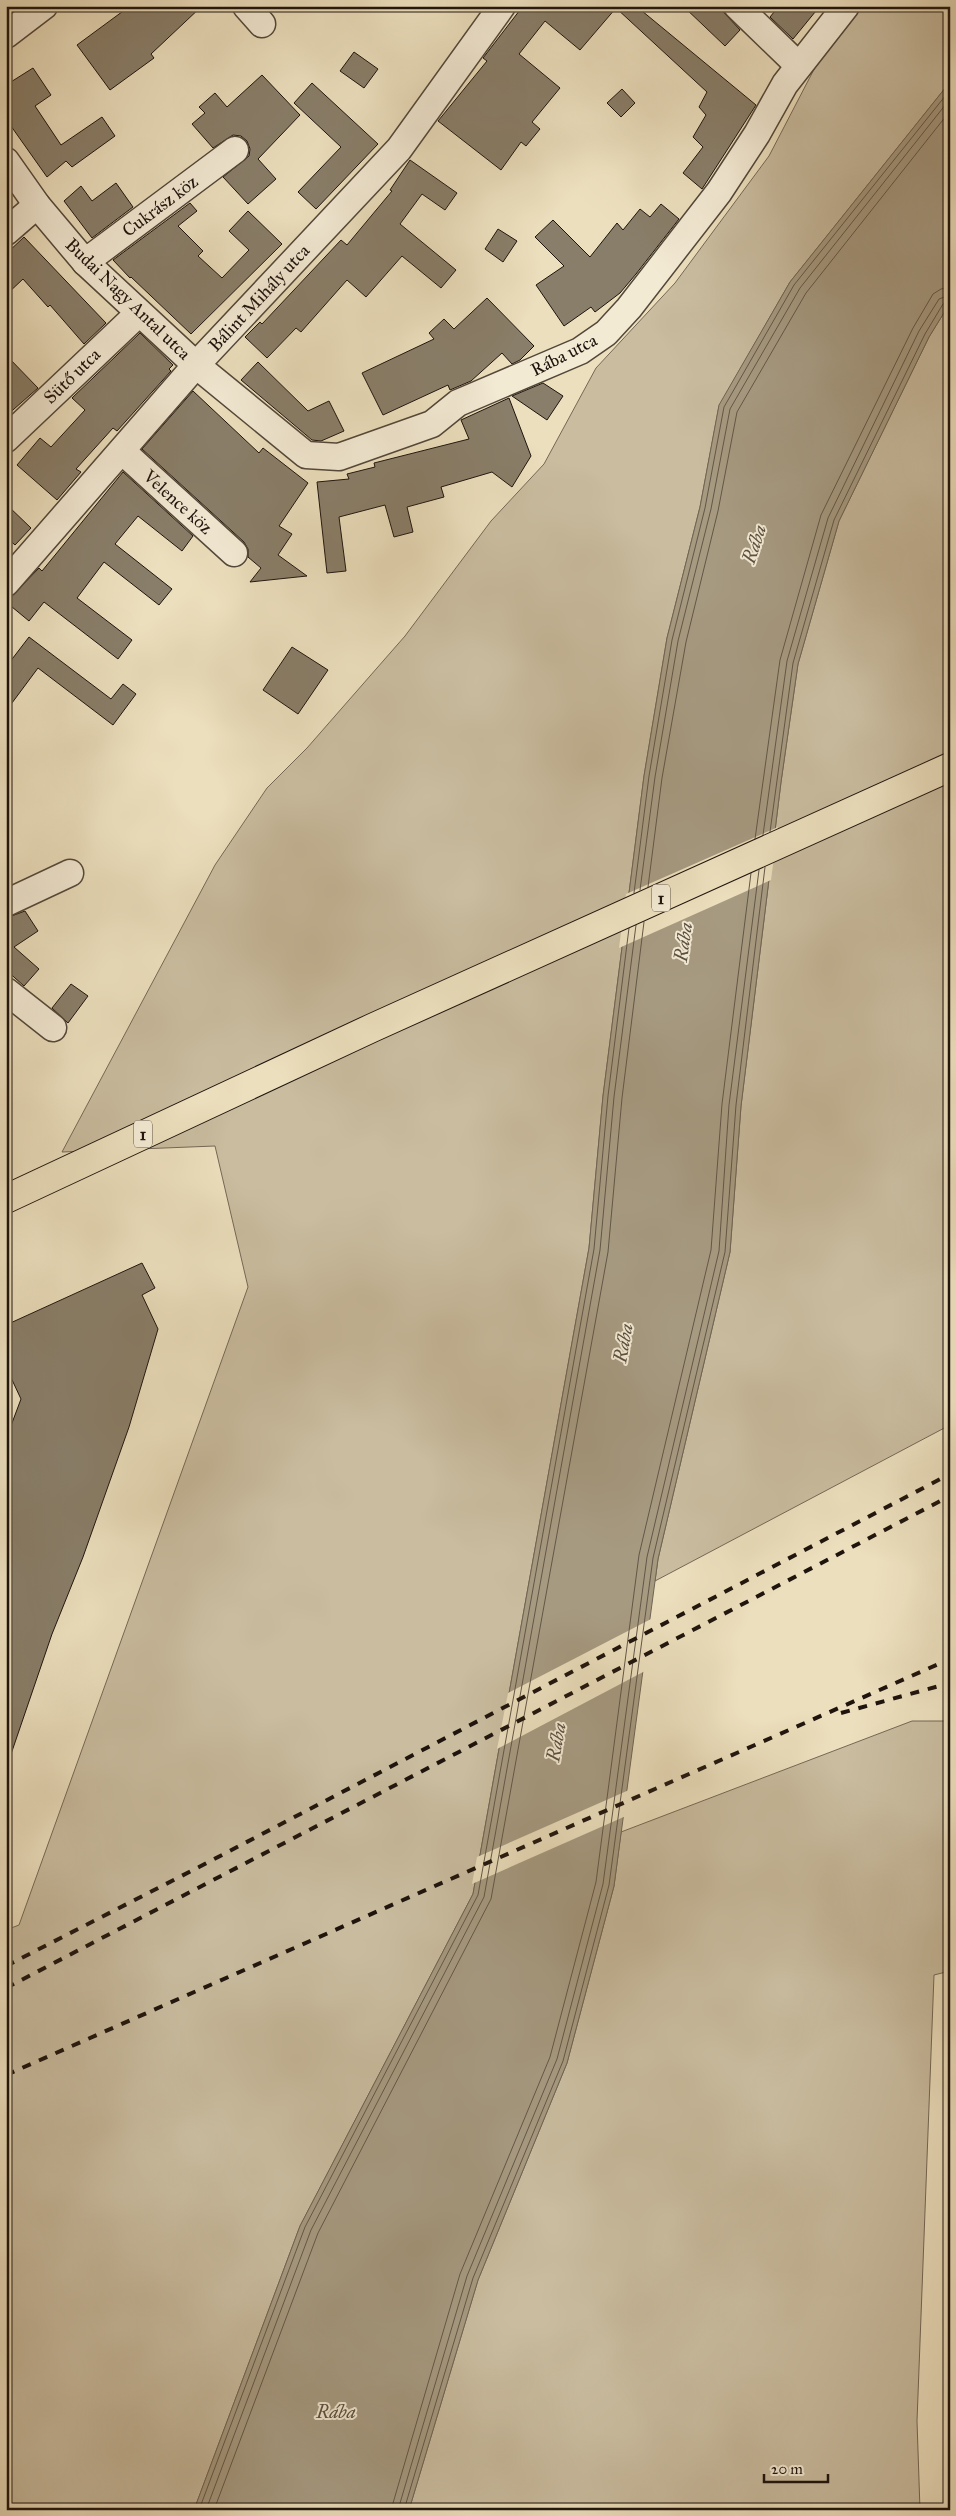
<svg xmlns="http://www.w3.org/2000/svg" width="956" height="2516" font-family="'IM FELL Great Primer',serif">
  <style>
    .green { fill: #c9bc9f; stroke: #746856 }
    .water { fill: #a69a81; stroke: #706453 }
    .pier { fill: #ecdfbd }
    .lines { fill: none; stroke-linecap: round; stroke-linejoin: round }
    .shore { stroke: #625747; stroke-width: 1 }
    .building { fill: #897e69; stroke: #1e140d }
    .minor-casing { stroke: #524739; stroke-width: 29 }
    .major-casing { stroke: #1e140d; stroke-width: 30 }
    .minor { stroke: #f3ead4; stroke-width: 26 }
    .major { stroke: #ecdfbd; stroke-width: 28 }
    .rail { stroke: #1e140d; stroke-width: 4; stroke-dasharray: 9 9; stroke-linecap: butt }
    .labels { text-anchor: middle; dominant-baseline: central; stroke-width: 4; stroke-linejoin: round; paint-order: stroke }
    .shield { fill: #f3ead4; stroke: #5e5449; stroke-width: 1 }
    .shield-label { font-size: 16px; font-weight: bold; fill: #1e140d }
    .street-label { font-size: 18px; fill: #1e140d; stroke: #f3ead4 }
    .water-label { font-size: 19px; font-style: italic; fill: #5b5041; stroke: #f3ead4 }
  </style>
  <rect width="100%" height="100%" fill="#ecdfbd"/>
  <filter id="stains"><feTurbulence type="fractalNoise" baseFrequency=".004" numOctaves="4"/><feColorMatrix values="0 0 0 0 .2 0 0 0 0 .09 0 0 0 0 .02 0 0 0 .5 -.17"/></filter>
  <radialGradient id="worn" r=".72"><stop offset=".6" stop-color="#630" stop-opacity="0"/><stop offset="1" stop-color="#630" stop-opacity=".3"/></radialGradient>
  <g class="green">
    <path d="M864,6H950V82L790,282L719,406L700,507L667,638L644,776L603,1096L589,1248L473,1894L300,2226L194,2510H6V1930L19,1925L248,1287L215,1146L62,1152L215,865L267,788L307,748L405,636L491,521L544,464L596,368L675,283L769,156L822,54Z"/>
    <path d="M950,303V1425L655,1581L658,1559L730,1252L741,1106L781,782L798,664L839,521L929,337Z"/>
    <path d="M912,1721H950V1971L934,1975L917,2421L920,2510H409L478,2280L567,2063L614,1886L621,1832Z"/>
  </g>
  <path class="water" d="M950,82V303L929,337L839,521L798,664L781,782L741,1106L730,1252L658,1559L614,1886L567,2063L478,2280L409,2510H194L300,2226L473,1894L589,1248L603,1096L644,776L667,638L700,507L719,405L790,282Z"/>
  <g class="pier">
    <path d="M778,827L771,880L619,948L626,894Z"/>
    <path d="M653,1618L645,1671L497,1749L508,1693Z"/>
    <path d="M629,1790L626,1816L472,1884L477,1857Z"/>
  </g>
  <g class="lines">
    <g class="shore">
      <path d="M770,832L793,663L834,520L925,334L943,304L950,301"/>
      <path d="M763,835L787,661L828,518L919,331L939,299L950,295"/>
      <path d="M755,839L780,660L821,515L913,328L933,294L941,289L950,287"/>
      <path d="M648,887L662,778L686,642L718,511L737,412L806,293L950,111"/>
      <path d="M640,890L655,777L678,641L711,509L730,409L800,288L950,99"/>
      <path d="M634,893L649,776L672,640L705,508L724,407L794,285L950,90"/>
      <path d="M199,2510L305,2227L478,1895L594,1249L608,1096L629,928"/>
      <path d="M206,2510L311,2230L484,1897L600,1250L614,1097L636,925"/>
      <path d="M214,2510L318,2233L491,1899L608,1252L622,1098L644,922"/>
      <path d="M391,2510L460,2274L550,2057L596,1882L639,1555L711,1250L722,1104L751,873"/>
      <path d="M398,2510L467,2276L557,2059L603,1884L647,1557L719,1251L729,1105L759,870"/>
      <path d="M404,2510L473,2278L563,2061L609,1885L653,1558L725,1252L736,1105L765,867"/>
    </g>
  </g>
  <g class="building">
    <path d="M130,6H202L151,54L154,58L110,90L77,45Z"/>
    <path d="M523,6H636L756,105L702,189L683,173L703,147L693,137L706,115L699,107L707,92L616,8L580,50L545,21L519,54L560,88L532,122L540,129L526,146L521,142L501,170L438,121L487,61L483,58Z"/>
    <path d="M683,6H718L740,30L725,46Z"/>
    <path d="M779,6H820L793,39L770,17Z"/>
    <path d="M354,52L378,69L364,88L340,71Z"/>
    <path d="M33,68L51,95L35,106L61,145L102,117L115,136L72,167L66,161L47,177L6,119V85Z"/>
    <path d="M262,75L300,115L258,159L276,179L248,204L223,177L249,156L250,149L247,141L241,136L233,135L213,148L192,124L205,113L199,107L215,93L227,107Z"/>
    <path d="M312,83L378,144L316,209L298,192L341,147L294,103Z"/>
    <path d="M622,89L635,103L621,117L607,103Z"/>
    <path d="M410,160L457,193L445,210L422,194L400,224L456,270L441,288L402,256L366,297L347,280L301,332L296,328L267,358L245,337L260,322L262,324L341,240L347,245L392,191L390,190Z"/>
    <path d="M116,183L133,207L92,238L64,201L81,186L92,201Z"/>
    <path d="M190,203L197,211L178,226L203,251L198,256L222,278L249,250L229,231L248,211L282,244L191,334L131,277L130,278L113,260Z"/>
    <path d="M661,204L679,219L636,274L620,293L595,312L591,307L564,326L536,285L564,266L535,237L553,220L590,257L617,223L623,230L640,209L650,217Z"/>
    <path d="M498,229L517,241L503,262L485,249Z"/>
    <path d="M24,237L106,323L84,344L50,305L48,307L23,279L6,295V254Z"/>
    <path d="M487,298L534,346L520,360L512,364L502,353L471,381L450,390L448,385L383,415L362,373L434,339L429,333L444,319L454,329Z"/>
    <path d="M140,333L173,365L169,369L171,371L117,431L113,428L76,469L81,472L57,500L17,465L40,438L51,447L85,410L72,398Z"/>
    <path d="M6,355L38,388L6,416Z"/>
    <path d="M258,362L308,411L329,401L344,431L321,441L312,440L241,380Z"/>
    <path d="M543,383L563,396L547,420L512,396Z"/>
    <path d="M193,391L259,453L263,448L308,483L279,526L292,534L278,555L307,576L250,582L261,568L248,557V549L244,542L142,449Z"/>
    <path d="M509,398L531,456L512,487L492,472L441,487L444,497L407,507L413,532L394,537L385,505L339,517L346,571L327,573L317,482L349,479L347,474L375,467L374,463L469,439L461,420Z"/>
    <path d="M123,472L193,536L182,551L138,516L115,544L172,589L159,605L104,562L77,598L132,640L118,659L44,602L29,621L6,602L39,568L42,571Z"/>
    <path d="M6,504L31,528L15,545L6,537Z"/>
    <path d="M29,637L111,699L123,684L136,694L113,725L38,668L6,711V667Z"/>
    <path d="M292,647L328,670L298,714L263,690Z"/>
    <path d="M25,911L38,931L14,947L39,969L24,986L6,970V918Z"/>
    <path d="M71,984L88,996L68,1023L52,1008Z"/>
    <path d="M142,1263L155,1288L142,1295L158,1329L129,1427L83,1557L52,1634L9,1760L6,1759V1439L21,1399L6,1367V1325Z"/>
  </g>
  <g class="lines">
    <defs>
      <g id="minor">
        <path d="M246,6L262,24"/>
        <path d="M737,6L798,65"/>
        <path d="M6,35L44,6"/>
        <path d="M6,161L37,205L85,262L196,365L306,455L339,457L432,424L458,403L580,351L606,333L629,308L719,192L757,134L785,84L846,6"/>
        <path d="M6,232L37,205"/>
        <path d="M85,262L235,150"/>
        <path d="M6,439L139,313"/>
        <path d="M122,451L234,553"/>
        <path d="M6,583L196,365L399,149L502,6"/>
        <path d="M6,903L70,873"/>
        <path d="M6,991L53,1028"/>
      </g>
      <path id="major" d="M6,1199L372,1028L950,767"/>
    </defs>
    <use href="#minor" class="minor-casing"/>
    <use href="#major" class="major-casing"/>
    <use href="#minor" class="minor"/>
    <use href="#major" class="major"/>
    <g class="rail">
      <path d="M841,1713L950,1683"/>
      <path d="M6,1966L199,1867L950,1474"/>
      <path d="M6,1988L950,1496"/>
      <path d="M6,2075L950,1659"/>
    </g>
  </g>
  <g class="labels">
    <g class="shield">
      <rect x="652" y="884.5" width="18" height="27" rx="4"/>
      <rect x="134" y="1120.5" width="18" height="27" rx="4"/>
    </g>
    <g class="shield-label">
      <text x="661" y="898">1</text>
      <text x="143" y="1134">1</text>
    </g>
    <g class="street-label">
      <text transform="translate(160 206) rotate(-37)">Cukrász köz</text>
      <text transform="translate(259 298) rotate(-47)">Bálint Mihály utca</text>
      <text transform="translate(128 299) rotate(44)">Budai Nagy Antal utca</text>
      <text transform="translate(564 355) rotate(-27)">Rába utca</text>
      <text transform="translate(72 376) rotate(-44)">Sütő utca</text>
      <text transform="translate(178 502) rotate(42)">Velence köz</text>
    </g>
    <g class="water-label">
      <text transform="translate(754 544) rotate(-72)">Rába</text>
      <text transform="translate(683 942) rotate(-82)">Rába</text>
      <text transform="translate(623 1343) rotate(-80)">Rába</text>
      <text transform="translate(556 1742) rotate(-80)">Rába</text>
      <text x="336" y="2411">Rába</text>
    </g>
  </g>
  <rect width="956" height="2516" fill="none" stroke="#ecdfbd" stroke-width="25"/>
  <rect x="8" y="8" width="941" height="2501" fill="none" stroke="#1e140d" stroke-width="2.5"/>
  <rect x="12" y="12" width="931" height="2491" fill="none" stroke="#1e140d"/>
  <path d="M764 2474v8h64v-8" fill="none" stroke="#1e140d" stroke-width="2.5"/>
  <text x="771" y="2474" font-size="15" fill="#1e140d" stroke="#f3ead4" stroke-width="4" paint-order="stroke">20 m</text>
  <rect width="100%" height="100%" filter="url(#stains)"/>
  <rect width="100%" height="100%" fill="url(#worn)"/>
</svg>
